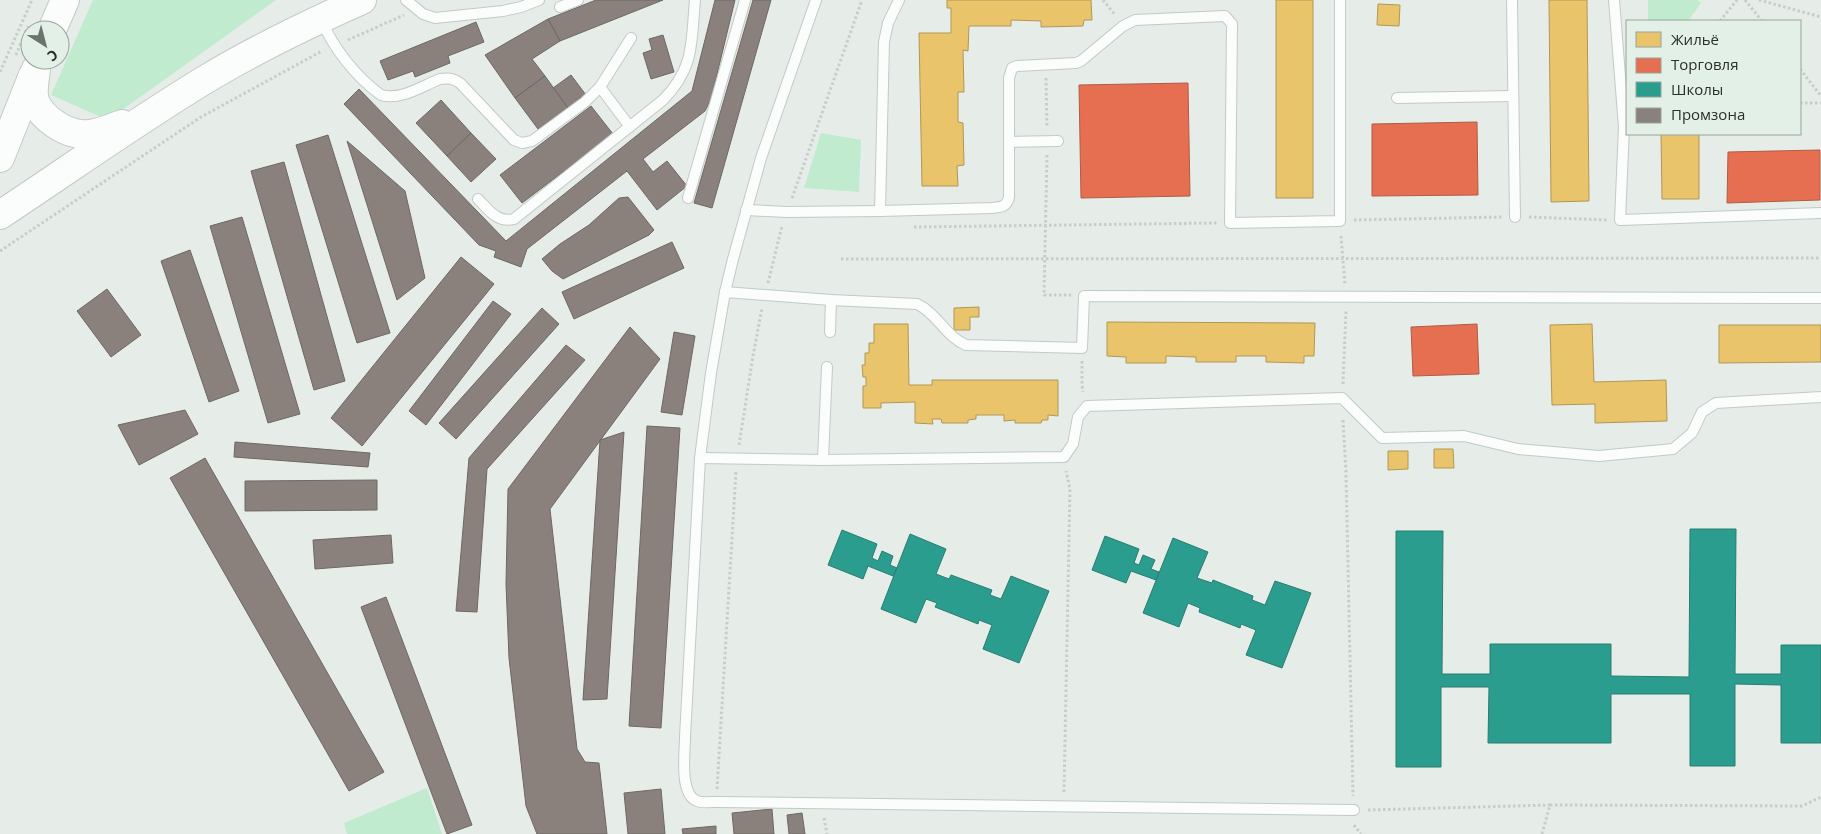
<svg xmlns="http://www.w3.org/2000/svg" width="1821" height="834" font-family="'Open Sans',sans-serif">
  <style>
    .green { fill: #c0ebce }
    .homes { fill: #e9c46a; stroke: #b09757 }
    .shops { fill: #e76f51; stroke: #ae5c46 }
    .schools { fill: #2a9d8f; stroke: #2a7c71 }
    .industry { fill: #8a817c; stroke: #6d6864 }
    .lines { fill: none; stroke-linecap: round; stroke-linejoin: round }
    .lane-casing { stroke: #c3c9c5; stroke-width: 12 }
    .secondary-casing { stroke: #c3c9c5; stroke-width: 30 }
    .path { stroke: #c9cccb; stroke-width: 3; stroke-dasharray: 2.5 2.5; stroke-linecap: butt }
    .lane { stroke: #fbfcfc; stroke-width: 10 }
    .secondary { stroke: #fbfcfc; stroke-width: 28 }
  </style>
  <rect width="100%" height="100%" fill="#e6ede8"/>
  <g class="green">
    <path d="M93,0H276L108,120L51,95Z"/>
    <path d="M1648,0H1697L1701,3L1688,21H1648Z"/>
    <path d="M821,133L861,140L859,192L804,188Z"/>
    <path d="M427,788L442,834H347L344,823Z"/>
  </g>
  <g class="homes">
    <path d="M947,0H1091L1092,20H1084L1083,26L1041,27V21L1011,20V26H969L968,51L963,50L964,92H958V122L963,123L964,165L957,166L958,186H922L919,33H951V8H947Z"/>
    <rect x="1276" y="0" width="37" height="198"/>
    <path d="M1549,0H1587L1589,201L1551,202Z"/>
    <path d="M1378,4L1400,5L1399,26L1377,25Z"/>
    <path d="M1661,134H1699V199H1662Z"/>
    <path d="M979,307V317H970V330H954V308Z"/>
    <path d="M1107,322L1315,323L1314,356H1304V363L1266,362V356H1236V362H1196V357L1166,356V363H1126V357L1107,356Z"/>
    <path d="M874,324H908L909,385H932V380H1058V416L1048,415V420H1042L1041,423H1015V420L1004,421V415H976V419L968,420V423H942L941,419H932L933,424L915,423V402L881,403V408H863V386H866V377H863L862,365H865V353H869V343H874Z"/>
    <path d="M1592,324L1594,382L1666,380L1667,421L1595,423V404L1552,405L1550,325Z"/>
    <path d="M1719,325H1821V362L1719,363Z"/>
    <path d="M1434,449H1453L1454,468H1434Z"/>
    <path d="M1388,451H1408V469L1388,470Z"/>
  </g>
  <g class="shops">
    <path d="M1188,83L1190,196L1081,198L1079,85Z"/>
    <path d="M1477,122L1478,195L1372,196V124Z"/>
    <path d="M1820,150V200L1727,203L1728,152Z"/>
    <path d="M1477,324L1479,374L1413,376L1411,327Z"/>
  </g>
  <g class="schools">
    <path d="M1690,529H1736L1735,674H1781V645H1821V743H1781V685L1735,684V766H1690V694H1611V743H1488L1489,687H1441V767H1396V531H1443L1442,674H1490V644H1611V676L1689,677Z"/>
    <path d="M842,530L877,544L872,558L878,561L882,551L893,556L890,565L897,568L893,576L868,566L863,579L828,565Z"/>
    <path d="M910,534L946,549L936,574L949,579L951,575L992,590L990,595L1001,599L1011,576L1049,591L1019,663L983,649L992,625L979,620L978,624L935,607L937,603L926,599L916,623L881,609Z"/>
    <path d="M1105,536L1139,549L1134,563L1139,565L1143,555L1155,560L1151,569L1159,572L1156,580L1131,571L1126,583L1092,570Z"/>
    <path d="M1173,538L1208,552L1197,578L1212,583L1213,580L1253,596L1252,600L1265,605L1275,581L1311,593L1282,668L1246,655L1256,630L1241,624L1240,628L1199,612L1200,608L1188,603L1179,627L1143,613Z"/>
  </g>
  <g class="industry">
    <path d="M596,0H663L560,41L548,19Z"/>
    <path d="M715,0H735L711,99L705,111L643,159L653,172L667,161L687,186L657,210L627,171L527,249L521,267L494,257L496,251L479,245L344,104L359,89L506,241L692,91Z"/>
    <path d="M753,0H771L712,208L694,203Z"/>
    <path d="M548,19L560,41L532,59L545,76L515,98L485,55Z"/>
    <path d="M476,22L484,42L448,56L450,63L415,77L413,71L388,80L380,61Z"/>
    <path d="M663,35L674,72L651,79L643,53L652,50L649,39Z"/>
    <path d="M571,75L586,95L568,108L553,88Z"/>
    <path d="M545,76L568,108L538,129L515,98Z"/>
    <path d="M441,100L471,133L447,156L416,123Z"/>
    <path d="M591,106L613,134L522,203L500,175Z"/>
    <path d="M471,133L496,159L471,182L447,156Z"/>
    <path d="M328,135L390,333L357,343L296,145Z"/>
    <path d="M347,141L405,191L425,278L397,300Z"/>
    <path d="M284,162L345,381L314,390L251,171Z"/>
    <path d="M628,197L654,230L649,235L563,279L552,271L542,259L560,244L589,225L619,198Z"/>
    <path d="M242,217L300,414L268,423L210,226Z"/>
    <path d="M672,242L684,268L574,319L562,292Z"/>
    <path d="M190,250L239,391L209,402L161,261Z"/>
    <path d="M461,257L494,284L362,446L331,418Z"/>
    <path d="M107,289L141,335L111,357L77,311Z"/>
    <path d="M493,301L511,314L426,425L409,411Z"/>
    <path d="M542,308L559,324L456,439L439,423Z"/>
    <path d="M630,327L660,359L550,509L577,749L585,762L599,763L607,834H537L526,806L509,658L506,584L508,489Z"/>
    <path d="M674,332L695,336L682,415L661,412Z"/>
    <path d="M566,345L585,360L487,469L477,612L456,611L469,458Z"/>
    <path d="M185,410L198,434L139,465L118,425Z"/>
    <path d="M647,426L680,428L661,728L629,726Z"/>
    <path d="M624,432L607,699L583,700L600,440Z"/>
    <path d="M235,442L370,453L368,467L234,457Z"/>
    <path d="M205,458L384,772L349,791L170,478Z"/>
    <path d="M377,480V510L245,511V481Z"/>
    <path d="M391,535L393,563L315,569L313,540Z"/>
    <path d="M386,597L472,825L447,834L361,607Z"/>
    <path d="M661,789L665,834H628L624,793Z"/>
    <path d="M772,809L774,834H734L732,813Z"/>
    <path d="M802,813L805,834H789L787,815Z"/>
    <path d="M716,826V834H683L682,829Z"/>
  </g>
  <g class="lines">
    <defs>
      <g id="lane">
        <path d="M406,0L423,14L435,18L503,11L521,7L539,0"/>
        <path d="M816,0L761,158L733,259L725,292L711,373L700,458L685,737C685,753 679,794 697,801C702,803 711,802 717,802L1354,810"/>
        <path d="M899,0L888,23L884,42L880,211L992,208C1001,207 1007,207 1009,197V78L1012,68L1017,66L1076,63L1081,61L1123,26L1135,20L1225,16L1232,24L1230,223L1340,221V0"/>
        <path d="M1512,0L1515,217"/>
        <path d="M1614,0L1624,127L1620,220L1821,213"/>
        <path d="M560,7L578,0"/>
        <path d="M321,19C333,48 356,77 381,95C400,101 422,86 440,79C448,78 453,78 460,83L514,140L522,143L532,141L585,102L600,87L631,38"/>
        <path d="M600,87L630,127"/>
        <path d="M1397,98L1513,96"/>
        <path d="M1009,142L1058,141"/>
        <path d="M688,198L745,0"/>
        <path d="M478,199C489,210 497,223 514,219L663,100C695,68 691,42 695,0"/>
        <path d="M746,210L787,212L880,211"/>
        <path d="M725,292L831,300L917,304C937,313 946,337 966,345L1082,348L1084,296L1821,298"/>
        <path d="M830,332L831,300"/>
        <path d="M700,458L823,460L1064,457L1073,444L1078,417L1087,406L1342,398L1382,438L1464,436L1518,449L1599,456L1673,449L1692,433L1702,412L1716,403L1821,397"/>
        <path d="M823,460L827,367"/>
      </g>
      <g id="secondary">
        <path d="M52,30L65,0"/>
        <path d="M36,69C35,78 32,92 35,101C39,111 46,118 55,124C80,141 96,134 122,124"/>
        <path d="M0,158L33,75"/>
        <path d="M0,215C68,170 134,123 203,81C254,50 308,24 362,0"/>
      </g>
    </defs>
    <use href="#lane" class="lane-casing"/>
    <use href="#secondary" class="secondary-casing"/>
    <g class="path">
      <path d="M1103,0L1115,15"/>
      <path d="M1745,0L1762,21"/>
      <path d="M1759,0L1821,17"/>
      <path d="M1720,21L1737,0"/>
      <path d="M348,40L404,15"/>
      <path d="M16,55L28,26"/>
      <path d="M1800,69L1821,96"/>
      <path d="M0,72L32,0"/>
      <path d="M1046,78L1047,127"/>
      <path d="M1800,103H1821"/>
      <path d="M1047,155L1044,295H1071"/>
      <path d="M792,198L862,0"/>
      <path d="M1529,217L1607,220"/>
      <path d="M1354,220L1502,217"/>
      <path d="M914,227L1217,223"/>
      <path d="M1341,236L1345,284"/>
      <path d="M0,251L201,117L322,51"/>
      <path d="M841,259L1821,258"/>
      <path d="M768,283L782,226"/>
      <path d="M1082,361V385L1083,392"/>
      <path d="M1343,384L1346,310"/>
      <path d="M1343,420L1346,473L1353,796"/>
      <path d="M739,445L753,356L762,308"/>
      <path d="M717,789L736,471"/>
      <path d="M1064,792L1070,489L1066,471"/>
      <path d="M1368,810L1550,805"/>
      <path d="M824,818L827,834"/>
      <path d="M1354,825L1361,834"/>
      <path d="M1542,834L1550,805L1802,806L1821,797"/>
    </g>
    <use href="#lane" class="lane"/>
    <use href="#secondary" class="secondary"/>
  </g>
  <rect x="1626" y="20" width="175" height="115" fill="#e3f0e7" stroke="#99a39c"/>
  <rect x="1636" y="32" width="25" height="15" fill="#e9c46a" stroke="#99a39c"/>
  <text x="1671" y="45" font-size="15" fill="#2a2f2c">Жильё</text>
  <rect x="1636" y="58" width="25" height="15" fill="#e76f51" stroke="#99a39c"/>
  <text x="1671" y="70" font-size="15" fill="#2a2f2c">Торговля</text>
  <rect x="1636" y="82" width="25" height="15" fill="#2a9d8f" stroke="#99a39c"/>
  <text x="1671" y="95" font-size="15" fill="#2a2f2c">Школы</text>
  <rect x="1636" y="108" width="25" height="15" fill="#8a817c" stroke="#99a39c"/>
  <text x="1671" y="120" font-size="15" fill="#2a2f2c">Промзона</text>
  <g transform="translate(45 45) rotate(144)"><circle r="24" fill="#e3f0e7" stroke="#99a39c"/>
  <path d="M0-4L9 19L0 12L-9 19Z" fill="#6c726e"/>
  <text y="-8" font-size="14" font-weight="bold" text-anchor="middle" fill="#2a2f2c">С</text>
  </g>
</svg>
